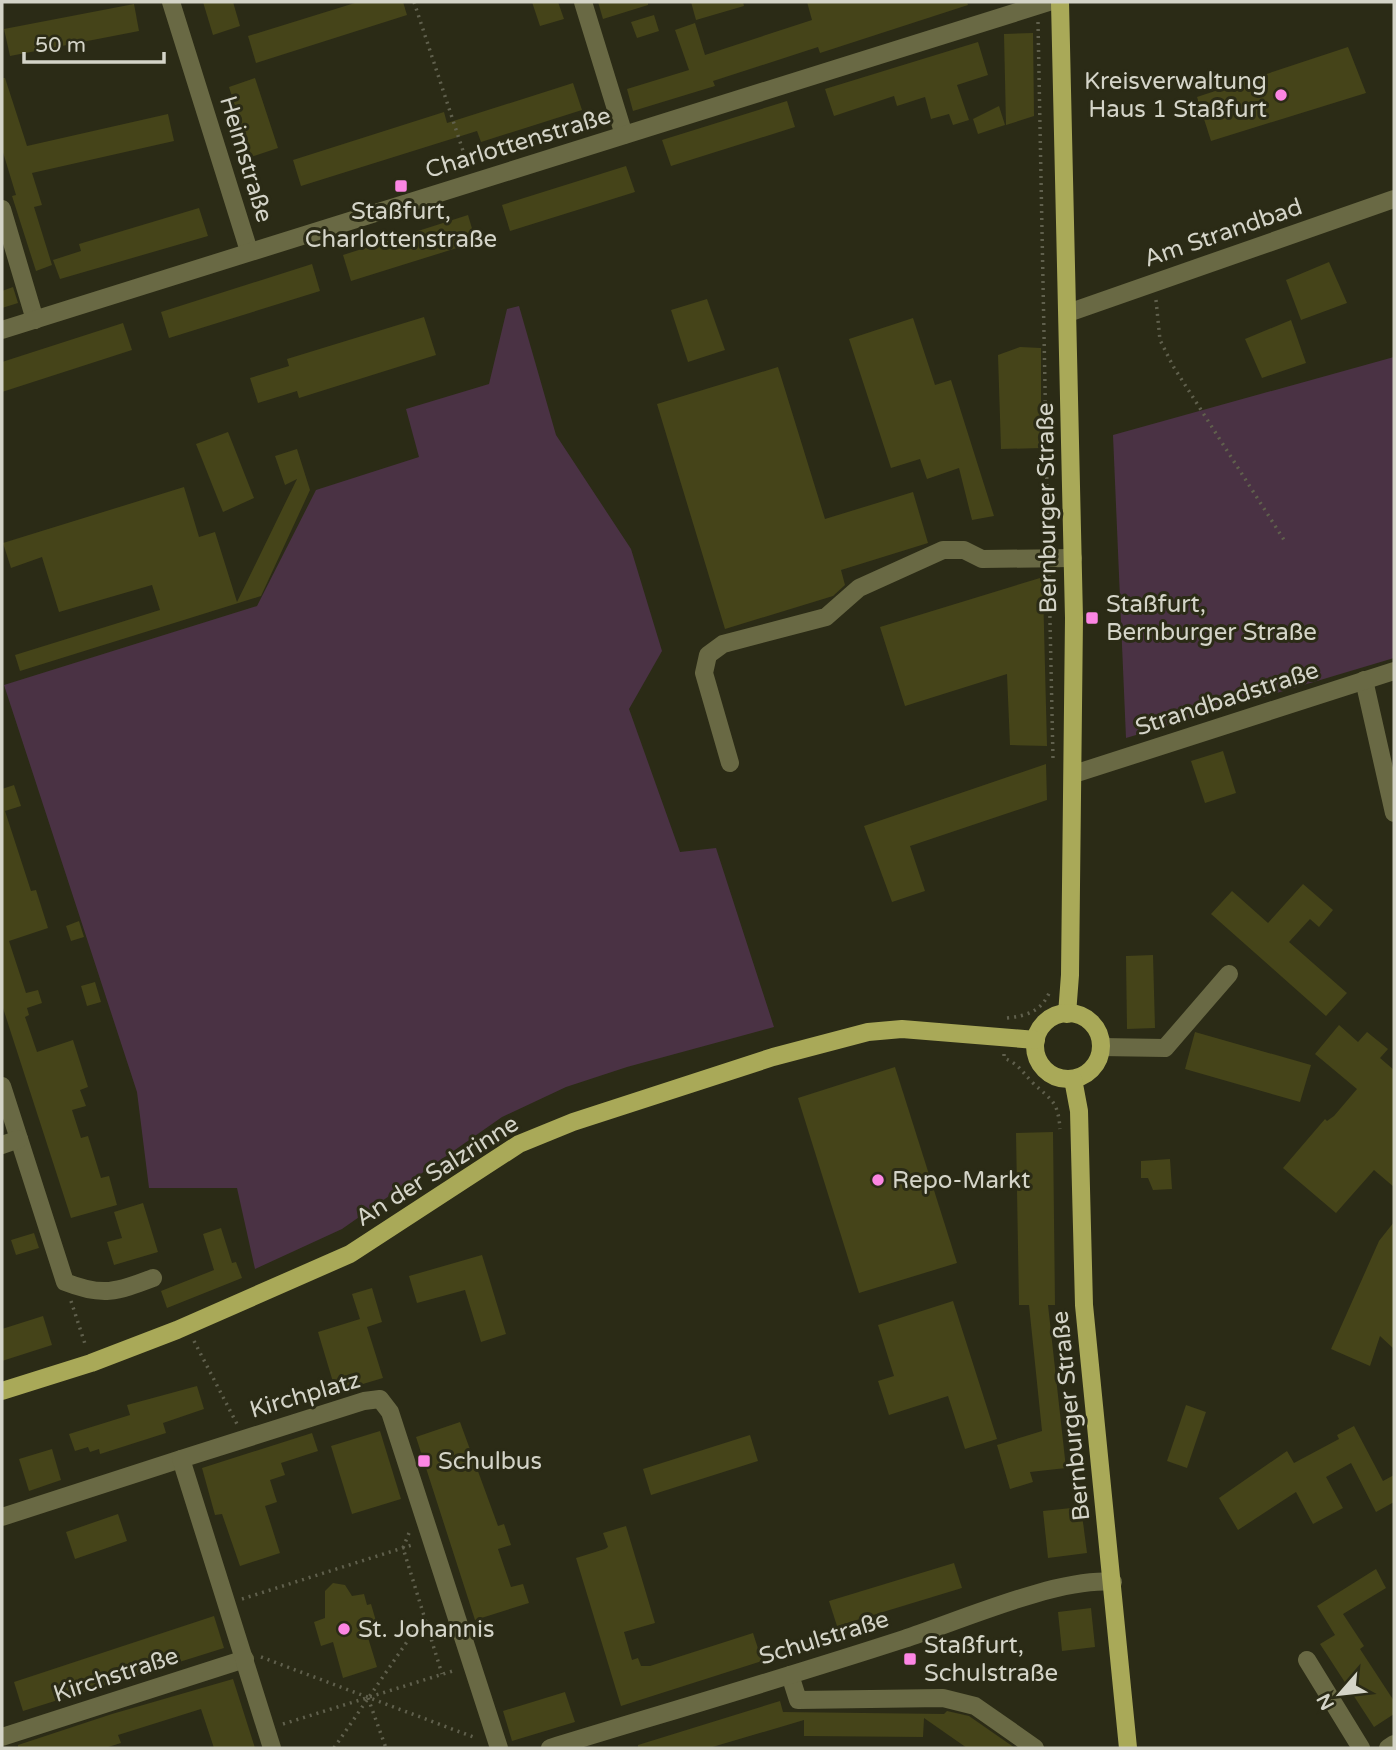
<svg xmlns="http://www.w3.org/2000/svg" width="1396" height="1750" font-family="'Varela Round',sans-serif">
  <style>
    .green { fill: #4a3244 }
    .building { fill: #454419 }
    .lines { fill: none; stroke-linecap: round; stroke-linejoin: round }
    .path { stroke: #60604d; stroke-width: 3.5; stroke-dasharray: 2 5; stroke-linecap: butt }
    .minor { stroke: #696944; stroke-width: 18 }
    .major { stroke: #a9a958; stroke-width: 18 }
    .poi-dot { fill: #fc86e3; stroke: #2b2b16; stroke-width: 2.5 }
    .labels { text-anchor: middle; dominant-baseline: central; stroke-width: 6; stroke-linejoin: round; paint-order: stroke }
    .poi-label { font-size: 24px; fill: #d4d4c8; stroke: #2b2b16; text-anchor: start }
    .street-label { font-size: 24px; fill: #d4d4c8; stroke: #2b2b16 }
  </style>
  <rect width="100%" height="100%" fill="#2b2b16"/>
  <g class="green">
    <path d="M519,306L556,435L631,549L662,651L629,709L680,852L716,848L774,1027L627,1067L566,1087L502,1117L342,1229L255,1269L237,1188H149L137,1092L4,685L257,606L316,490L419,457L406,409L489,384L507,309Z"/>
    <path d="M1394,357V658L1126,738L1113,435Z"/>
  </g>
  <g class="building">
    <path d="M203,2H233L240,26L213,35Z"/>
    <path d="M358,2H403L407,15L256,63L248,36Z"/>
    <path d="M532,2H558L564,19L540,26Z"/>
    <path d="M598,2H648V5L603,19Z"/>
    <path d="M691,2H743L744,6L696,20Z"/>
    <path d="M807,2H967L968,5L820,53L818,47L713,81L715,86L633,111L627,89L689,70L675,30L695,23L705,55L812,20Z"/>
    <path d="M134,4L139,31L10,56L4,29Z"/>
    <path d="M654,15L659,31L637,38L631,22Z"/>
    <path d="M1033,33L1034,116L1006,125L1004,34Z"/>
    <path d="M978,42L988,75L957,85L969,120L953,125L949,114L931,119L925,97L897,106L894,96L834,116L825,89Z"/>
    <path d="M1348,47L1366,93L1211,141L1197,97Z"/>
    <path d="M2,78H5L27,146L168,114L174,141L32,173L42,205L34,207L52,265L36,271L12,196L16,195L2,149Z"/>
    <path d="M255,78L278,148L251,157L229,87Z"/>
    <path d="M573,83L582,110L481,142L477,131L301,186L293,160L444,112L447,123Z"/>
    <path d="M787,101L795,127L671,166L662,140Z"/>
    <path d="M999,106L1005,125L978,134L973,119Z"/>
    <path d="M626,166L635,192L510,231L502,205Z"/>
    <path d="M199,208L208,236L60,279L53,260L81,251L79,244Z"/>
    <path d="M468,215L476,242L351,281L343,255Z"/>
    <path d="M1329,262L1347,303L1301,320L1286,280Z"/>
    <path d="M312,264L320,291L169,338L161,312Z"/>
    <path d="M13,287L18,303L2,308V291Z"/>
    <path d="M707,299L725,350L688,362L671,310Z"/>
    <path d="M424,317L436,355L299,398L297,391L258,403L250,378L289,366L287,359Z"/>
    <path d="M913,318L935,385L951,380L994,516L972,520L959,468L927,479L920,459L891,468L849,339Z"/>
    <path d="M1291,320L1306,363L1262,378L1245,339Z"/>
    <path d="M123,323L132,350L2,392V362Z"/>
    <path d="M1020,347L1041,348V448L1001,449L998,355Z"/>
    <path d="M778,367L825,519L913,492L928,543L841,570L845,585L833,596L725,629L657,404Z"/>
    <path d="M228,432L254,498L223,512L196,444Z"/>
    <path d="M297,449L310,490L261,596L20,671L15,655L160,610L152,585L59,612L42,557L11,568L3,543L184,487L199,537L215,532L237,602L297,479L285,485L275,456Z"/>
    <path d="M1040,578L1043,589L1047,746L1010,745L1007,674L905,706L880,627Z"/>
    <path d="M1223,751L1236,793L1205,803L1191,761Z"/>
    <path d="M1046,764L1047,800L910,846L925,891L892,902L864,826Z"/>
    <path d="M14,785L21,806L5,811L31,891L36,890L48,928L9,941L26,993L38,990L42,1003L27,1008L29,1015L25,1017L37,1052L73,1040L88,1087L80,1090L86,1106L72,1110L81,1138L88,1136L101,1178L109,1176L117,1205L71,1218L2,1005V789Z"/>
    <path d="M1303,884L1333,910L1319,927L1310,919L1289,942L1347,993L1326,1016L1211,914L1232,891L1268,923Z"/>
    <path d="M79,921L84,937L71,941L66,926Z"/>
    <path d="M1153,955L1155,1028L1127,1029L1126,956Z"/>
    <path d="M95,982L101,1002L87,1006L81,986Z"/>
    <path d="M1339,1025L1358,1042L1367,1032L1388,1049L1380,1058L1394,1070V1187L1374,1170L1336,1213L1283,1168L1325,1119L1327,1121L1334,1116L1357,1089L1315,1054Z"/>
    <path d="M1195,1032L1311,1065L1300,1102L1185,1069Z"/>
    <path d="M895,1067L957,1263L859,1293L798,1098Z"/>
    <path d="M1053,1132L1055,1305H1048L1066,1468L1030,1472L1033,1482L1010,1489L997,1445L1042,1431L1029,1305H1019L1016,1133Z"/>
    <path d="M1170,1159L1172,1189L1153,1190L1148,1178H1141V1161Z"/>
    <path d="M143,1203L158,1252L114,1265L107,1242L122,1238L114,1212Z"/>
    <path d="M1394,1222V1349L1380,1336L1370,1366L1331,1349L1379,1241Z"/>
    <path d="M221,1228L232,1263L236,1262L242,1278L167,1308L161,1291L214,1270L203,1234Z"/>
    <path d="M34,1233L39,1248L16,1255L11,1240Z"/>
    <path d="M482,1255L506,1334L481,1342L465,1290L417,1303L409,1276Z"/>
    <path d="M372,1288L382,1322L367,1327L383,1378L336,1392L318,1332L360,1319L352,1294Z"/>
    <path d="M953,1301L997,1439L965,1449L948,1396L889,1415L878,1381L894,1376L878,1325Z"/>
    <path d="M43,1316L52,1345L2,1361V1329Z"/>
    <path d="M197,1386L204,1409L163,1423L166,1433L100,1454L99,1449L90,1452L88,1447L75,1451L69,1434L130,1415L127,1405Z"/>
    <path d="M1186,1405L1206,1412L1187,1468L1167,1461Z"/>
    <path d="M460,1422L498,1526L504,1524L511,1545L498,1549L511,1587L523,1584L529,1603L475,1620L416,1437Z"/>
    <path d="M1354,1426L1383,1481L1394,1475V1502L1376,1512L1351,1463L1326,1477L1343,1508L1313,1524L1296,1492L1238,1530L1219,1498L1287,1451L1294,1463L1339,1439L1337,1435Z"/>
    <path d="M380,1431L401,1499L352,1514L331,1446Z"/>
    <path d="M312,1433L318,1451L281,1463L285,1475L270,1480L277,1502L265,1506L280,1553L240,1566L222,1514L215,1515L202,1468Z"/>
    <path d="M750,1435L758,1461L651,1495L643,1469Z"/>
    <path d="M52,1449L61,1480L29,1491L19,1459Z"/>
    <path d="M1081,1507L1087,1553L1048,1558L1043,1511Z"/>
    <path d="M118,1514L127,1541L75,1559L66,1532Z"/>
    <path d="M626,1526L655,1623L624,1632L632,1660L638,1658L641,1666H650L753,1633L762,1661L621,1706L576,1558L605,1549L608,1547L603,1533Z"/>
    <path d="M954,1563L962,1588L837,1626L829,1601Z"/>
    <path d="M1376,1569L1386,1588L1343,1614L1364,1646L1360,1649L1394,1701V1714L1374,1727L1320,1644L1335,1635L1317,1606Z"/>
    <path d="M333,1583L345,1585L352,1596L364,1594L367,1605L371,1604L378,1628L366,1631L377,1667L343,1678L333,1642L321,1646L314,1622L325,1618V1591Z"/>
    <path d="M1091,1608L1095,1647L1062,1651L1058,1612Z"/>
    <path d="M214,1616L224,1648L23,1711L14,1682Z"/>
    <path d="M233,1679L255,1748H214L201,1709L118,1735L121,1743L105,1748H18V1745L112,1714Z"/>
    <path d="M565,1692L575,1722L512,1741L503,1711Z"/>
    <path d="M780,1701L783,1712L944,1714L947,1711L969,1716L1015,1748H967L924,1718L923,1737L804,1736V1720L709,1748H638V1745Z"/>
  </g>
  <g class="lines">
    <g class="path">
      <path d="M414,2L468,166"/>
      <path d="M1038,22L1048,542"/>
      <path d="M1156,300L1160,340L1173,366L1286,543"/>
      <path d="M1049,574L1053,759"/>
      <path d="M1007,1018C1027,1016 1042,1011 1050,991"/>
      <path d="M1004,1054V1058C1019,1064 1022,1072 1033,1083C1052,1101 1058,1101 1060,1129"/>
      <path d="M71,1301L86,1347"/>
      <path d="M194,1341L237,1424"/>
      <path d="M409,1533L403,1548L442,1674"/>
      <path d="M242,1599L415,1544"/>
      <path d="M261,1657L476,1738"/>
      <path d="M368,1698L386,1748"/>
      <path d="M283,1724L456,1670"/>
      <path d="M334,1748L424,1617"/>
    </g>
    <g class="minor">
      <path d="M171,2L249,251"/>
      <path d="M583,2L624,135"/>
      <path d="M2,209L35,320"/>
      <path d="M1068,313L1394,199"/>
      <path d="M2,330L1049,2"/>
      <path d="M1364,680L1394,813"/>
      <path d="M730,763L704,673L708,655L723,644L826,617L859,588L943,550H964L982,559L1073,558"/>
      <path d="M1074,774L1394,671"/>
      <path d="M1101,1047L1165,1048L1229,974"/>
      <path d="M2,1086L65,1282C103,1297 116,1292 153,1278"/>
      <path d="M2,1145L19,1139"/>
      <path d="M2,1517L181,1459"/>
      <path d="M1307,1660L1361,1748"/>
      <path d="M790,1675L798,1700L943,1698L975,1706L1035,1748"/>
      <path d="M2,1737L245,1659"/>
      <path d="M272,1748L181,1459L364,1401L380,1399L390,1412L499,1748"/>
      <path d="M550,1748C668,1712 787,1677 904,1639C959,1621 1059,1577 1113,1582"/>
      <path d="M1388,1748L1394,1744"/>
    </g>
    <g class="major">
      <path d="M1060,2L1074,618L1070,975L1067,1014"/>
      <circle cx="1068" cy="1046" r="33"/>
      <path d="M1073,1079L1079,1111L1084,1305L1128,1748"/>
      <path d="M2,1391L91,1363L177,1330L350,1254L519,1144L573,1122L773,1057L868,1032L902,1029L1036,1040"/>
    </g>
  </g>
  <g class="poi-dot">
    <circle cx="1281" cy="95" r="7"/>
    <rect x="394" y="179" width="14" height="14" rx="3.5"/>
    <rect x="1085" y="611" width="14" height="14" rx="3.5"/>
    <circle cx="878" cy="1180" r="7"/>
    <rect x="417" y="1454" width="14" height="14" rx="3.5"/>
    <circle cx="344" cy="1629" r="7"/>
    <rect x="903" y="1652" width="14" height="14" rx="3.5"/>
  </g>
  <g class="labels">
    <g class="poi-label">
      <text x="1267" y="81" text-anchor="end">Kreisverwaltung<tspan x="1267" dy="28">Haus 1 Staßfurt</tspan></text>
      <text x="401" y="211" text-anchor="middle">Staßfurt,<tspan x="401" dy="28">Charlottenstraße</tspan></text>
      <text x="1106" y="604">Staßfurt,<tspan x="1106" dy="28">Bernburger Straße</tspan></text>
      <text x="892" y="1180">Repo-Markt</text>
      <text x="438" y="1461">Schulbus</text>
      <text x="358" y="1629">St. Johannis</text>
      <text x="924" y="1645">Staßfurt,<tspan x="924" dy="28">Schulstraße</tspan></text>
    </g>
    <g class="street-label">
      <text transform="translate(518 143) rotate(-17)">Charlottenstraße</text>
      <text transform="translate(246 159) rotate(73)">Heimstraße</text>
      <text transform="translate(1223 233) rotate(-19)">Am Strandbad</text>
      <text transform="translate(1047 508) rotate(-91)">Bernburger Straße</text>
      <text transform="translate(1227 699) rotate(-18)">Strandbadstraße</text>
      <text transform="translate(437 1171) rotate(-32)">An der Salzrinne</text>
      <text transform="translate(305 1395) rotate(-16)">Kirchplatz</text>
      <text transform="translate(1071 1416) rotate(-96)">Bernburger Straße</text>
      <text transform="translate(824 1638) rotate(-17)">Schulstraße</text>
      <text transform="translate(116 1675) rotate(-18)">Kirchstraße</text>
    </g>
  </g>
  <rect width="1396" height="1750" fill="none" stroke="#d4d4c8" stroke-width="7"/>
  <g transform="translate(1340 1694) rotate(242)" stroke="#2b2b16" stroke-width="5" paint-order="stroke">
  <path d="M0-5L12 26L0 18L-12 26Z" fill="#d4d4c8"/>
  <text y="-10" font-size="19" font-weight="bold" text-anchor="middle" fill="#d4d4c8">N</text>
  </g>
  <path d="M24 52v10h140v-10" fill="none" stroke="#d4d4c8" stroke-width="3.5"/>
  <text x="35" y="52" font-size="21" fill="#d4d4c8" stroke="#2b2b16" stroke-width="5" paint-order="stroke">50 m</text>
</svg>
